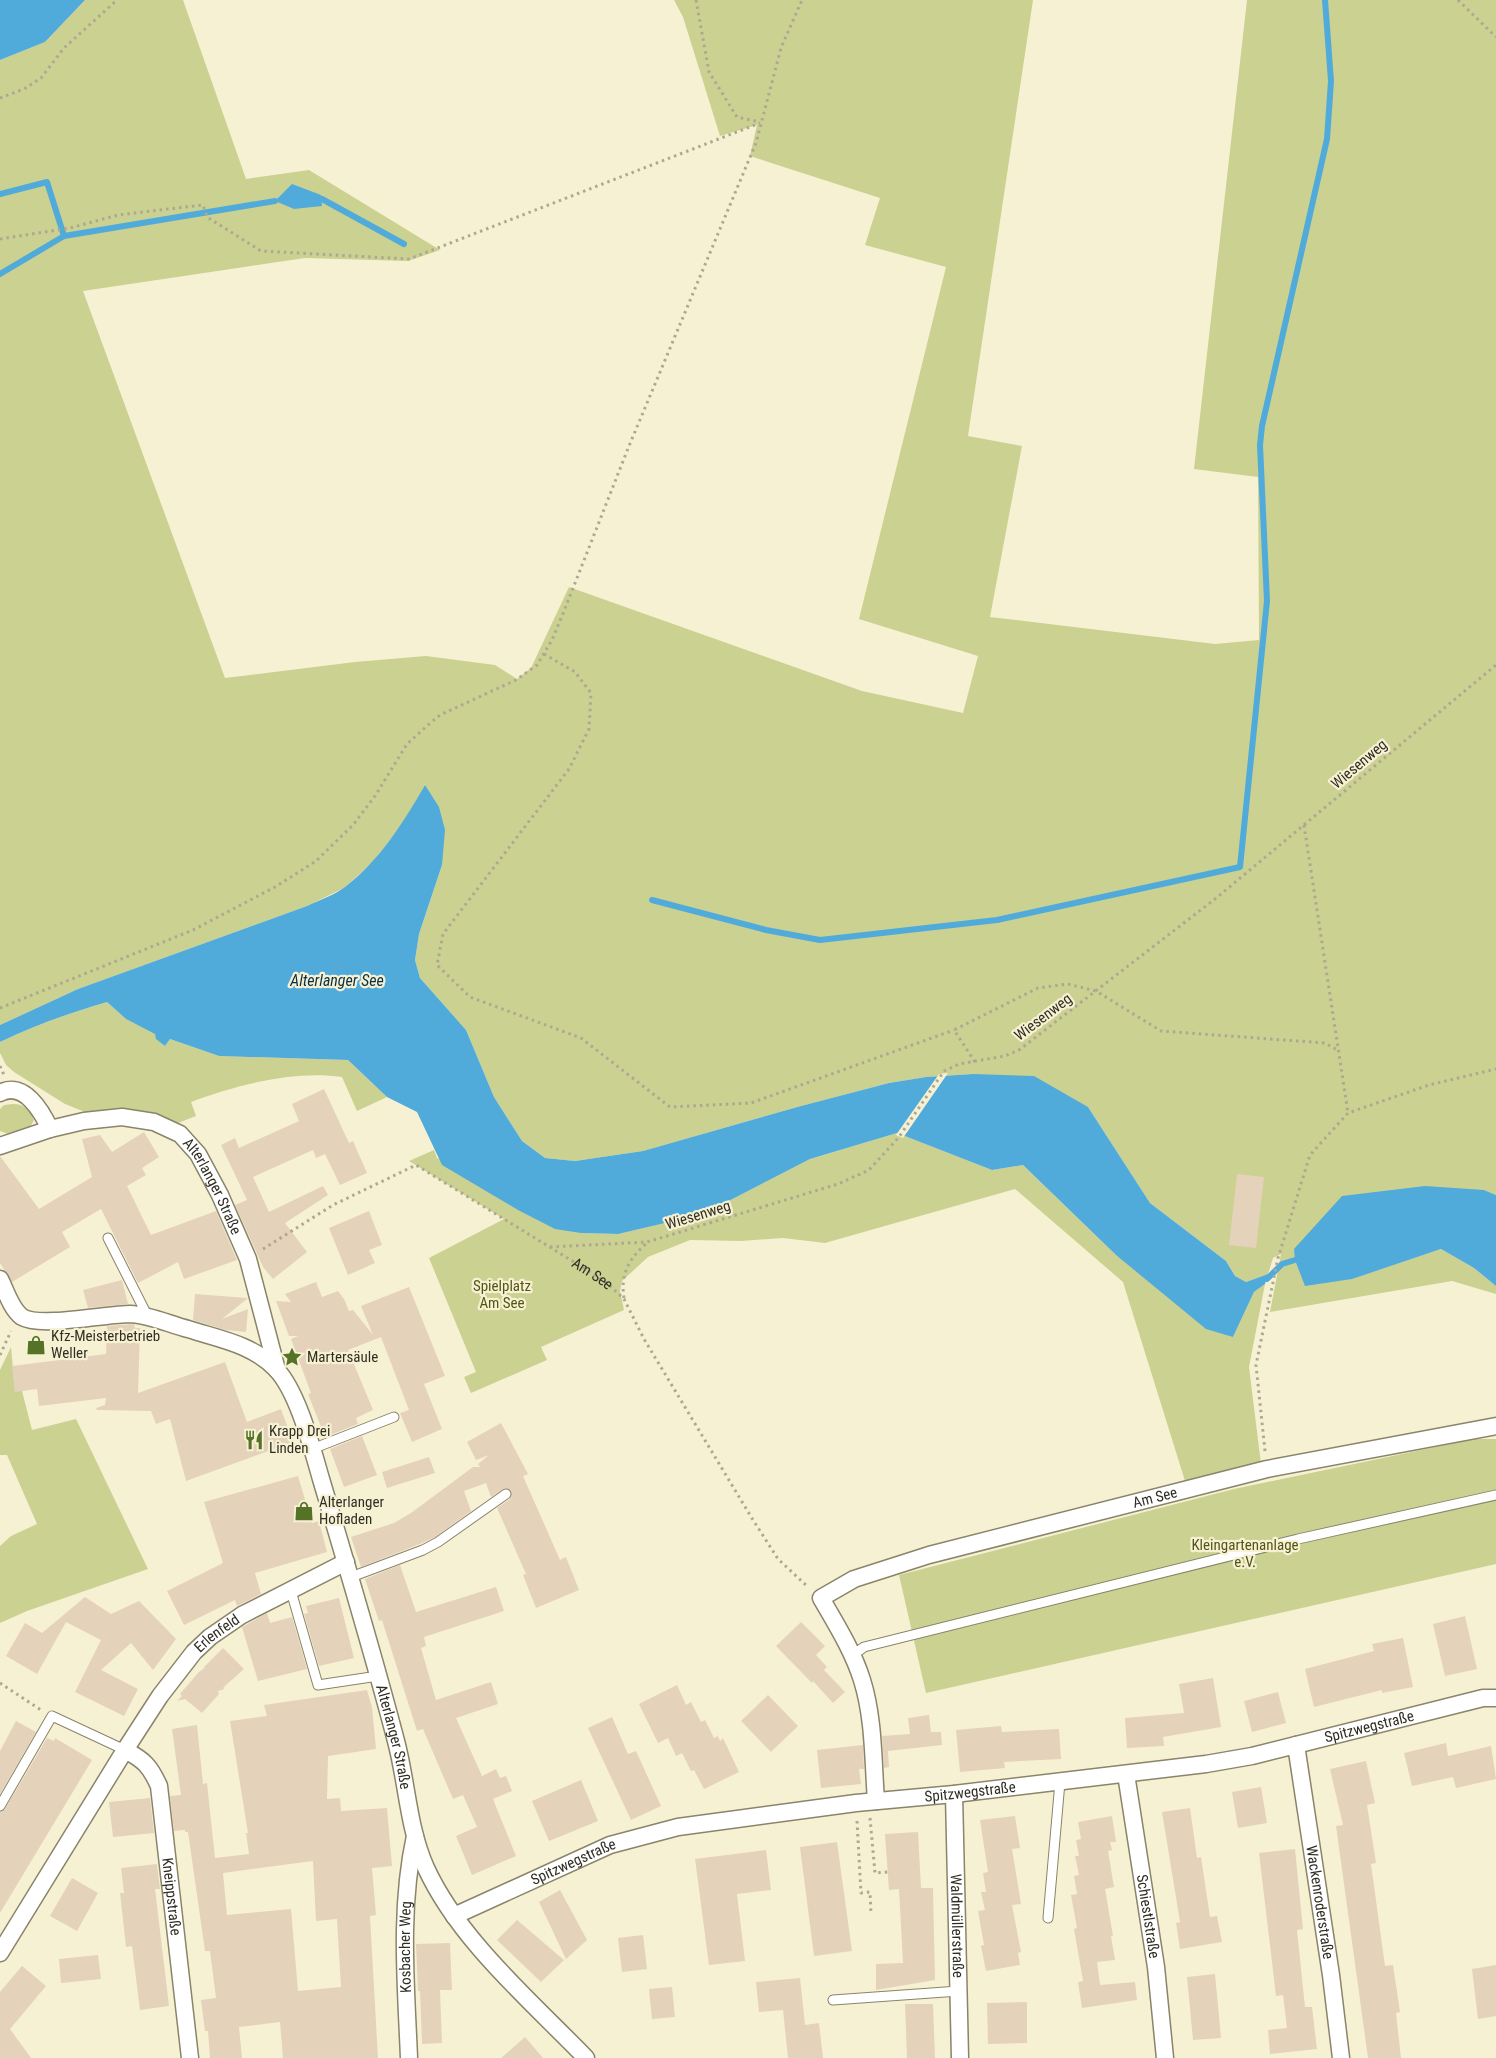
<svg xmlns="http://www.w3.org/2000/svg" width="1496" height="2058" font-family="'Roboto Condensed',sans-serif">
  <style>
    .green { fill: #cbd191 }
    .water { fill: #50abdb }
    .pier { fill: #f7f1d4 }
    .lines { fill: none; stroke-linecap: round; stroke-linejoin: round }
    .stream { stroke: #50abdb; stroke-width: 6 }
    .building { fill: #e4d2ba; fill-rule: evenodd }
    .lane-casing { stroke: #89846a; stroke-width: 11 }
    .street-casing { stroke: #89846a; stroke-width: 19 }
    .path { stroke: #ada892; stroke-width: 3; stroke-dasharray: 2.5 4; stroke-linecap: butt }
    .lane { stroke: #fff; stroke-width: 9 }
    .street { stroke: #fff; stroke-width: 16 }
    .labels { text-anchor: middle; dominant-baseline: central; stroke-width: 4.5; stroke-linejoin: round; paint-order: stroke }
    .street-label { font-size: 15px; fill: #302e23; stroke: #f7f1d4 }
    .park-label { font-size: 15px; fill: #525615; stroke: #f7f1d4 }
    .poi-label { font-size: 15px; fill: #302e23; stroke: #f7f1d4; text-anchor: start }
    .water-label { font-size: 16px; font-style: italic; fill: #073145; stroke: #f7f1d4 }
  </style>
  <rect width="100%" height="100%" fill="#f7f1d4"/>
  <g class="green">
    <path d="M85,0H183L246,179L309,170L440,250L408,261L305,258L83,291L225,678L355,662L426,656L495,665L517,679L531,668L569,587L862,691L963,713L978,656L859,619L946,267L865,245L880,198L750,156L757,125L720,136L683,17L674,0H1033L968,436L1022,446L990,617L1215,644L1259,640L1258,477L1194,469L1247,0H1496V1195L1484,1190L1350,1279L1441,1249L1474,1268L1496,1286V1294L1452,1281L1270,1312L1281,1254L1273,1258L1268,1274L1246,1282L1235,1276L1226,1261L1150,1203L1088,1107L973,1074L926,1077L889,1083L801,1106L643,1151L575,1161L545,1158L522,1141L494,1097L466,1030L420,978L415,960L419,934L442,865L425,785L404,822L374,861L344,888L307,906L78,989L0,1025V60L45,42Z"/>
    <path d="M107,1002L126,1019L156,1034L165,1046L170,1039L219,1056L348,1060L387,1097L357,1111L342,1077C294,1070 236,1085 191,1102L196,1116L178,1123L139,1112H85L65,1104L14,1072L6,1065L0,1053V1042C35,1025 70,1013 107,1002Z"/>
    <path d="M13,1104C24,1104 30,1109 34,1120L28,1131L11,1135L0,1131V1109L4,1105Z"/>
    <path d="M897,1133L992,1170L1023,1165L1116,1255L1233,1337L1254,1292L1265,1284L1249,1367L1261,1464L1185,1481L1123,1282L1015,1189L825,1243L783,1238L741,1241L690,1240L648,1257L622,1281L620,1291L624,1310L541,1347L547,1360L471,1393L464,1377L476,1372L429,1258L504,1219L409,1161L434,1150L437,1158L581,1233L617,1234L695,1216L719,1206L810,1159Z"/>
    <path d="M11,1347L15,1391H22L32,1430L76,1419L148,1569L27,1611L0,1623V1546L11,1536L37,1524L7,1455H0V1370Z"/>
    <path d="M1474,1439H1496V1564L926,1693L899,1575L1234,1489Z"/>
  </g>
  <g class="water">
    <path d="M0,0H85L45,42L0,60Z"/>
    <path d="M292,184L321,195L322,206L294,209L275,201Z"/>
    <path d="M425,785L439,807L445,830L442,865L419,934L415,960L420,978L466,1030L494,1097L522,1141L545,1158L575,1161L643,1151L801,1106L889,1083L926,1077L973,1074L1034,1076L1088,1107L1150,1203L1226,1261L1235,1276L1246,1282L1268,1274L1265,1284L1254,1292L1233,1337L1206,1329L1116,1255L1023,1165L992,1170L897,1133L810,1159L719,1206L695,1216L618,1234L581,1233L555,1229L518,1210L442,1165L417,1112L387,1097L348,1060L219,1056L170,1039L165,1046L156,1039L155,1034L126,1019L107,1002C70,1013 35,1025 0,1042V1025L78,989L307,906C319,900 335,895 345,887C380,860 403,823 425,785Z"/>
    <path d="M1425,1186L1484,1190L1496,1195V1286L1474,1268L1441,1249L1352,1279L1305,1286L1295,1260L1294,1249L1342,1196Z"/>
  </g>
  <path class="pier" d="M939,1074L948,1073L903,1138L896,1135Z"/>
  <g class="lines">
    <g class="stream">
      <path d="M0,194L47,182L64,236"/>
      <path d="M322,199L404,244"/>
      <path d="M0,274L64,236L275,201"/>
      <path d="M652,900L766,930L820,940L997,920L1240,867L1267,601L1260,445L1262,426L1327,139L1331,81L1325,0"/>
      <path d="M1267,1279L1282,1264L1295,1260"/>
    </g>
  </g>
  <g class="building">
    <path d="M324,1089L349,1143L353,1141L367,1173L340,1185L325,1154L316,1158L313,1150L253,1177L269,1212L323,1186L328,1195L285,1223L307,1252L273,1279L263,1267L235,1205L247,1200L221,1145L235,1138L239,1148L299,1121L292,1104Z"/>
    <path d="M144,1132L159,1157L142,1168L146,1175L127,1186L151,1235L216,1211L237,1260L184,1279L178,1262L138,1283L101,1209L62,1232L70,1247L12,1282L0,1263V1156L39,1209L92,1177L82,1139L100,1135L112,1152Z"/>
    <path d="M1237,1174L1264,1177L1256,1248L1229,1245Z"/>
    <path d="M369,1211L382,1245L369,1250L375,1263L348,1275L329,1228Z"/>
    <path d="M122,1280L128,1304L88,1308L83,1290Z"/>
    <path d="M316,1282L322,1297L338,1291L344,1299L349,1311L353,1310L373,1335L361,1306L409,1287L445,1376L424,1384L442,1429L412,1442L400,1413L409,1410L381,1337L348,1350L373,1410L356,1418L358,1424L325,1437L308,1394L311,1393L291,1339L298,1336H289L276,1301L291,1302L285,1294Z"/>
    <path d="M195,1294L248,1298L222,1319L248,1309L246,1332L226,1330L193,1320Z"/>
    <path d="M134,1324L135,1328H140L138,1393L225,1362L247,1422L281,1409L293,1442L186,1481L170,1419L156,1424L151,1411L97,1410L96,1408L105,1405L106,1398L39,1406L37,1389L15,1392L12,1366L106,1354L107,1326Z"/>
    <path d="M501,1423L528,1474L523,1476L560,1560L566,1557L579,1590L536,1608L523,1575L526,1574L497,1508L510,1499L511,1491L505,1488L491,1497L486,1483L464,1491L471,1511L435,1537L420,1544L361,1567L351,1537L394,1523L411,1513L473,1467H480L478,1464L489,1455L476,1460L467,1442Z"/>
    <path d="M362,1436L377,1475L344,1487L330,1449Z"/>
    <path d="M429,1457L435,1473L387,1488L382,1472Z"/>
    <path d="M298,1476L312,1523L319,1521L327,1552L255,1573L261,1594L237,1606L235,1600L184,1625L167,1591L223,1563L204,1502Z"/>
    <path d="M400,1565L416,1612L496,1587L504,1611L424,1637L426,1646L421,1648L436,1700L491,1682L498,1704L456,1718L482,1776L496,1769L500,1778L506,1776L512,1791L493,1799L516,1856L472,1875L456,1836L477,1827L463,1795L453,1799L423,1729L417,1731L382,1620L379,1621L365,1579Z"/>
    <path d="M85,1597L111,1614L139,1601L176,1639L153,1670L131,1643L101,1670L138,1689L124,1716L75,1692L101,1640L66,1622L37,1674L6,1656L25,1623L42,1633Z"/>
    <path d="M339,1598L354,1658L319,1666L304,1614L308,1613L306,1606Z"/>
    <path d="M267,1613L270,1623L292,1617L307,1669L258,1681L242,1627Z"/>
    <path d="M1465,1616L1477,1669L1445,1676L1433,1624Z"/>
    <path d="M801,1622L825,1646L816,1655L827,1667L824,1670L845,1692L833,1703L813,1681L812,1683L776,1646Z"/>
    <path d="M1403,1638L1413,1687L1382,1693V1690L1314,1707L1305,1669L1374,1651L1372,1644Z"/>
    <path d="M223,1648L244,1669L226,1685L223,1688L225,1689L218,1691L219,1694L202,1713L185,1699L177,1701L182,1696L180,1694L198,1673L204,1668L206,1670L204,1667Z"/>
    <path d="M1213,1678L1221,1727L1163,1737L1164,1746L1127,1748L1125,1718L1184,1713L1179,1684Z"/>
    <path d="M677,1685L686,1705L691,1702L701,1722L705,1720L714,1738L718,1736L720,1741L723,1738L739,1772L704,1789L694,1770L691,1771L682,1753L676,1756L668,1738L658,1743L639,1704Z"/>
    <path d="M367,1690L372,1707L376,1749L328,1756L327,1799L340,1798L341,1811L387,1808L392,1866L372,1868L376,1915L370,1916L378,2058H283L280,2022L239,2027L242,2058H210L208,2031H205L201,2000L216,1998L210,1951H205L188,1832H185V1830L174,1831L170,1796L181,1795L172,1729L197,1725L203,1784L207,1783L215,1858L249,1854L246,1833H248L230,1721L267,1716L264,1705ZM313,1861L316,1921L337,1919L341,1987L298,1991L291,1909L227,1915L223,1873Z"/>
    <path d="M1278,1692L1286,1723L1252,1732L1244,1701Z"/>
    <path d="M768,1695L798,1726L771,1752L741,1721Z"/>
    <path d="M929,1715L931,1732H941L942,1745L888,1751L889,1767L884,1768L882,1736L910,1734L908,1718Z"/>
    <path d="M612,1717L628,1754L636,1751L661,1806L631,1820L588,1728Z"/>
    <path d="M16,1721L36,1732L0,1794V1751Z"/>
    <path d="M1001,1726L1002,1732L1059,1729L1061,1759L1004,1762L1005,1768L960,1772L956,1730Z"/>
    <path d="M47,1738L54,1741L55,1738L92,1760L0,1913V1812L5,1809Z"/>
    <path d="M1446,1743L1448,1756L1491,1746L1496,1779L1456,1788L1453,1777L1412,1786L1404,1753Z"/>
    <path d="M863,1745L864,1769H859L861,1784L821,1788L817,1750Z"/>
    <path d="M1366,1761L1375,1803L1367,1805L1376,1863L1371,1864L1385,1966L1393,1965L1400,2012L1396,2013L1401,2058H1368L1336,1826L1343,1825L1330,1769Z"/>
    <path d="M581,1780L598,1821L549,1841L532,1801Z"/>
    <path d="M1261,1787L1267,1823L1238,1828L1232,1792Z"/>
    <path d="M150,1798L154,1833L113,1837L109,1802Z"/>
    <path d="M1190,1808L1197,1858L1201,1857L1210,1917L1217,1916L1222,1942L1180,1949L1176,1923L1180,1922L1162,1812Z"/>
    <path d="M1015,1816L1020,1848L1012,1849L1021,1904L1012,1905L1021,1952L1018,1953L1020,1965L986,1971L981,1946L984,1945L978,1911L985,1910L981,1892H986L983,1873L988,1872L980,1820Z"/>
    <path d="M1112,1816L1116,1842H1110L1112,1850L1108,1851L1114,1887L1105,1889L1113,1936H1111L1115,1960L1097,1962L1100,1985L1135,1982L1137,2000L1082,2008L1078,1982L1083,1981L1074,1929L1077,1928L1071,1895L1077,1894L1074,1876L1079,1875L1075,1856H1079L1076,1840L1081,1839L1078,1822Z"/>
    <path d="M918,1832L921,1888H933L935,1980L876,1990V1964L903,1963L899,1889L889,1890L885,1834Z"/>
    <path d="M837,1842L852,1951L814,1956L800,1847Z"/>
    <path d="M1295,1849L1303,1929L1297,1930L1305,2007H1312L1317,2049L1270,2054L1268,2030L1287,2028L1283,1995L1276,1996L1259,1853Z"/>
    <path d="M766,1850L771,1890L737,1894L745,1961L709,1965L695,1859Z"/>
    <path d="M157,1864L160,1889H155L169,2006L140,2010L132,1946L126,1947L120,1893H124L121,1868Z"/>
    <path d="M72,1878L98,1893L77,1931L50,1916Z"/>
    <path d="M560,1890L587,1940L566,1959L539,1902Z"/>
    <path d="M517,1920L564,1960L541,1982L497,1940Z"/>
    <path d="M643,1935L647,1969L622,1972L618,1938Z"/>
    <path d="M450,1943L452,1990H440L442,2043L422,2044L420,1991H418L416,1944Z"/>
    <path d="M98,1955L101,1979L61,1983L59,1959Z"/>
    <path d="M1496,1965V2016L1478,2019L1472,1969Z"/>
    <path d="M22,1966L46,1986L10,2029L31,2058H0V1992Z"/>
    <path d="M1215,1974L1221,2038L1193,2040L1187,1977Z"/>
    <path d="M800,1978L805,2025L819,2023L823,2058H788L783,2010L759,2012L756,1982Z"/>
    <path d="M672,1987L675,2017L652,2019L649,1989Z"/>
    <path d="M1027,2002V2043L988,2044L987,2003Z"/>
    <path d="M905,2004H933L935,2058H907Z"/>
    <path d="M525,2037L543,2058H501Z"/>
  </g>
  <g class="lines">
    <defs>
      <g id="lane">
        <path d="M108,1238L148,1317"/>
        <path d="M312,1449L394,1417"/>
        <path d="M351,1577L423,1550L438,1542L506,1494"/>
        <path d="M291,1591L318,1685L378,1676"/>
        <path d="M853,1655L864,1647L1298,1539L1496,1495"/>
        <path d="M0,1806L52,1716L125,1750"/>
        <path d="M1048,1918L1060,1782"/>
        <path d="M833,2000L959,1991"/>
      </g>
      <g id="street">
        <path d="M0,1093C24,1080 42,1112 50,1129"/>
        <path id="s2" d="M0,1146L50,1129L84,1121L122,1117L154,1122L180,1134L198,1154L220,1195L248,1259L277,1370"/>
        <path id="s3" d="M0,1279C6,1291 11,1309 22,1317C40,1328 107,1314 130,1314C150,1315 169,1324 188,1329C219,1339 252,1344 276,1369C298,1392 312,1448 321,1479C347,1566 373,1653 396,1741C407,1782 408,1828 426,1868C459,1940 531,2001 586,2058"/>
        <path id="s4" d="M1296,1745L1331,1975L1341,2058"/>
        <path id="s5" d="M125,1750C144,1760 150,1766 159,1786L190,2058"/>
        <path id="s6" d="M1126,1774L1156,1967L1165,2058"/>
        <path id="s7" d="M954,1794L960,2058"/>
        <path id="s8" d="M876,1801C873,1761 874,1718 862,1680C853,1651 836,1624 821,1598L854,1579L929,1555L1267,1469L1496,1426"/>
        <path id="s9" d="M454,1916L610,1845L678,1827L856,1803L954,1794L1206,1764L1252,1756L1483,1698H1496"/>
        <path id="s10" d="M0,1953L125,1750L160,1696L194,1652L210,1637L242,1615L346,1562"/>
        <path id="s11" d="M409,2058C406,1984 399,1909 415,1836"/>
      </g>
    </defs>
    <use href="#lane" class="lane-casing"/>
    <use href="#street" class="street-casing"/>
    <g class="path">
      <path d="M696,0L709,72L737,117L760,122"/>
      <path d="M1458,0L1496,37"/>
      <path d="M0,98L24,89L41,78L64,48L117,0"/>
      <path d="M0,239L70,228L118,215L203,205L207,217L261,251L409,259L760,123"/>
      <path d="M544,654L575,672L591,693L589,729L569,769L443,934L437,965L470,997L581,1038L670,1107L751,1103L954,1030"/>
      <path d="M1304,825L1348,1113"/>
      <path d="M0,1008L193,930L275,887L316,861L353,825L375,796L407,744L428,725L440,715L516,680L537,665L552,640L564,611L629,446L756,143L781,48L802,0"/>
      <path d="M975,1062L954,1030L1038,988L1068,984L1096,991L1161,1031L1325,1043L1339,1051"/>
      <path d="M0,1066L4,1075"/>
      <path d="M550,1247L647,1242L838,1184L869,1170L899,1137L944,1071L959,1064L1005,1056L1019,1050L1215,899L1496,665"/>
      <path id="s1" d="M263,1249L333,1205L416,1165L587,1270L607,1283L624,1299L644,1339L753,1520L778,1559L808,1587"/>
      <path d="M624,1298C620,1275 629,1258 647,1243"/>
      <path d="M0,1355L11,1331"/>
      <path d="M1265,1451L1256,1365L1278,1258L1310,1155L1348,1113L1429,1085L1496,1069"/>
      <path d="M0,1683L41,1710"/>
      <path d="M870,1818L875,1873L888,1872"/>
      <path d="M857,1821L861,1893L870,1892L871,1914"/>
    </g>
    <use href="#lane" class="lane"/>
    <use href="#street" class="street"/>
  </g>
  <defs>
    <symbol id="shop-bare" viewBox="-9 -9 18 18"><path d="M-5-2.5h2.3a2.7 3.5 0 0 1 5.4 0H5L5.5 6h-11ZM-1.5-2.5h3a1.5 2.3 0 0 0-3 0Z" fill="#567227" stroke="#f7f1d4" stroke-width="2.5" paint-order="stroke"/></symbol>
    <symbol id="sight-bare" viewBox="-9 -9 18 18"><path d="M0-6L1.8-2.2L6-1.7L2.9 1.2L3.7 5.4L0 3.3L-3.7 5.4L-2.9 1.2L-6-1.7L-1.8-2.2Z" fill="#567227" stroke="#f7f1d4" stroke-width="2.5" paint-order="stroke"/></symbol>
    <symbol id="restaurant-bare" viewBox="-9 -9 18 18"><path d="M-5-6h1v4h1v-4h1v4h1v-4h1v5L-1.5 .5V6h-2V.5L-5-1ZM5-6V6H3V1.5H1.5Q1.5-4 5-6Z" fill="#567227" stroke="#f7f1d4" stroke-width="2.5" paint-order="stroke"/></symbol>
  </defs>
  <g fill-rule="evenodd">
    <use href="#shop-bare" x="22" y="1331" width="28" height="28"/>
    <use href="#sight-bare" x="278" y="1343" width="28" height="28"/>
    <use href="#restaurant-bare" x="240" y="1426" width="28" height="28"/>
    <use href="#shop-bare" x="290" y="1497" width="28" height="28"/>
  </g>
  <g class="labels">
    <g class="street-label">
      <text transform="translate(1359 764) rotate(-40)">Wiesenweg</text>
      <text transform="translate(1043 1017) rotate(-37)">Wiesenweg</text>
      <text stroke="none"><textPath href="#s2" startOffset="249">Alterlanger Straße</textPath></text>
      <text transform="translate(698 1215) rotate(-17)">Wiesenweg</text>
      <text stroke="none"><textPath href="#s1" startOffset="382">Am See</textPath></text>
      <text stroke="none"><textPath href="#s8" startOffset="564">Am See</textPath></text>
      <text stroke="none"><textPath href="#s10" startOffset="388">Erlenfeld</textPath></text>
      <text stroke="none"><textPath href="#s9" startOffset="941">Spitzwegstraße</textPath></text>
      <text stroke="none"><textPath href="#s3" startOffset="699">Alterlanger Straße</textPath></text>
      <text stroke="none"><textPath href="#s9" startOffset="536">Spitzwegstraße</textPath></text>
      <text stroke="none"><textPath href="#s9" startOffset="131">Spitzwegstraße</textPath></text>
      <text stroke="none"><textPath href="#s5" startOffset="162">Kneippstraße</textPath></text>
      <text stroke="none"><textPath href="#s4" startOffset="159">Wackenroderstraße</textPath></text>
      <text stroke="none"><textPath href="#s6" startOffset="144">Schiestlstraße</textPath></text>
      <text stroke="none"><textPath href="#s7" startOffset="132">Waldmüllerstraße</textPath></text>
      <text stroke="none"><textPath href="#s11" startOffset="111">Kosbacher Weg</textPath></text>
    </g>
    <g class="park-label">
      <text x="502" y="1286">Spielplatz<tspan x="502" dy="17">Am See</tspan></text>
      <text x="1245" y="1545">Kleingartenanlage<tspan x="1245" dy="17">e.V.</tspan></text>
    </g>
    <g class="poi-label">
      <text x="51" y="1336">Kfz-Meisterbetrieb<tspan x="51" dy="17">Weller</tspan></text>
      <text x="307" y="1357">Martersäule</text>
      <text x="269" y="1431">Krapp Drei<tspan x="269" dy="17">Linden</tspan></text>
      <text x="319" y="1502">Alterlanger<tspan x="319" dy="17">Hofladen</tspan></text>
    </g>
    <g class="water-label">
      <text x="337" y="980">Alterlanger See</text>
    </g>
  </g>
</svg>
